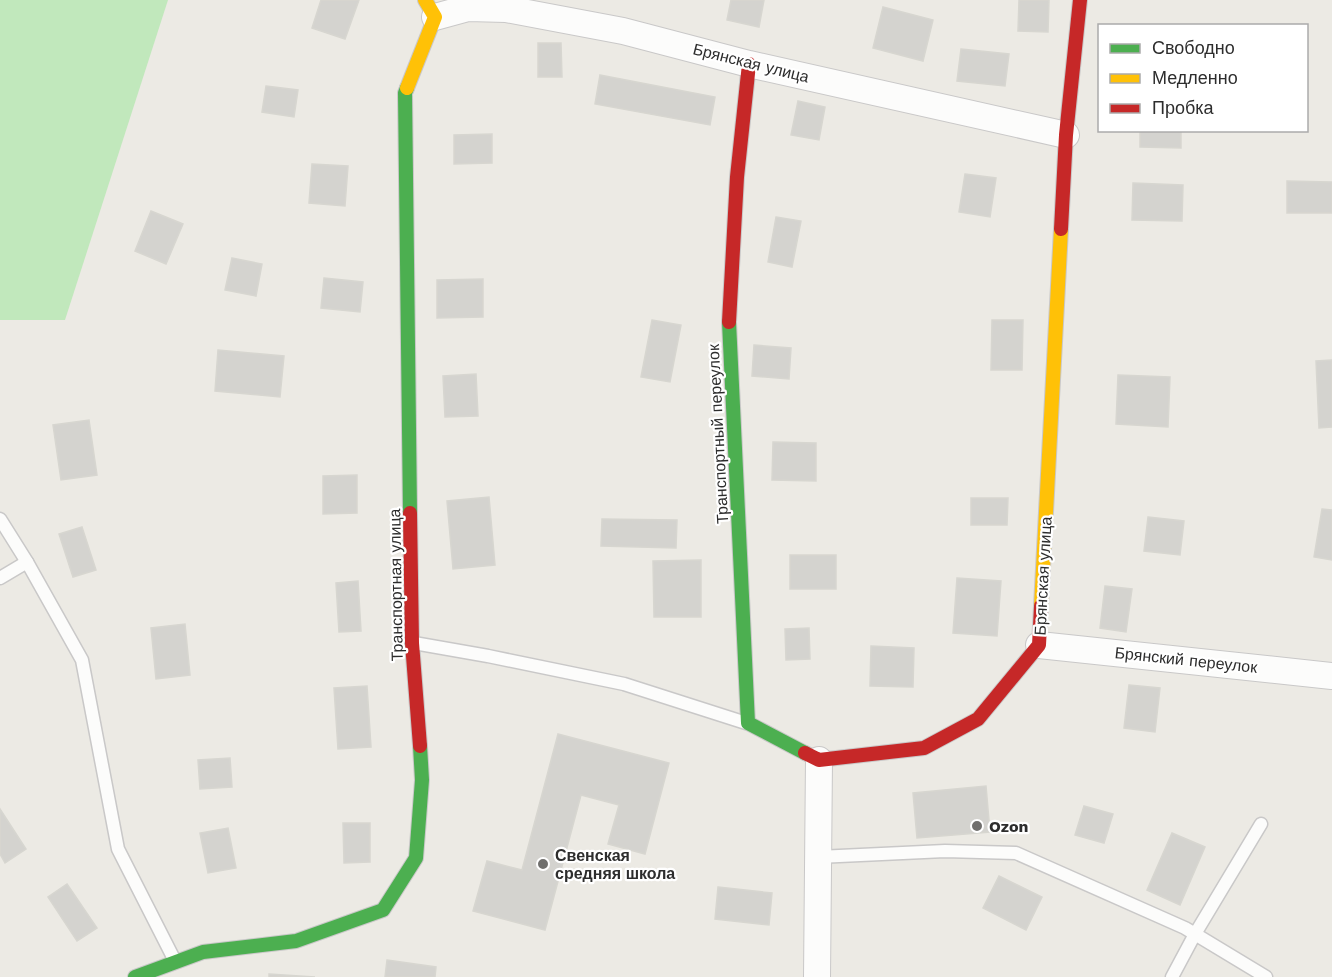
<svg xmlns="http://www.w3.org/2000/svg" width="1332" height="977" font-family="'Work Sans',sans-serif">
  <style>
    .green { fill: #c1e8bc }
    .building { fill: #d4d3cf; stroke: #d7d6d0; stroke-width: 1.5 }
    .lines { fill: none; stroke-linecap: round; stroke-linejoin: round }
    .lane-casing { stroke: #c9c8c8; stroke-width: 15 }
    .street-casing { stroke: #c9c8c8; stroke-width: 28 }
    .fast-casing { stroke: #c9c8c8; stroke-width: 16 }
    .slow-casing { stroke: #c9c8c8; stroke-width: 16 }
    .jam-casing { stroke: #c9c8c8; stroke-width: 16 }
    .lane { stroke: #fcfcfb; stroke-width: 12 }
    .street { stroke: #fcfcfb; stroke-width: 26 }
    .fast { stroke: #4caf50; stroke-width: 14 }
    .slow { stroke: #ffc107; stroke-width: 14 }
    .jam { stroke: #c62828; stroke-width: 14 }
    .poi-dot { fill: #706f6d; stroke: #fff; stroke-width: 2 }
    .labels { text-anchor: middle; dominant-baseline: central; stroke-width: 4.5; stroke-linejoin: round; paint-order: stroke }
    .street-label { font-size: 16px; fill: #2d2d2d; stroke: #fff }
    .poi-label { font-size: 16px; font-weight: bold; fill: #2d2d2d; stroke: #fff; text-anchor: start }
  </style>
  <rect width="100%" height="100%" fill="#eceae4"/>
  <path class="green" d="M0,0H168L65,320H0Z"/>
  <g class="building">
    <path d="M321,0H359L345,39L312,28Z"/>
    <path d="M731,0H764L759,27L727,20Z"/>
    <path d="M1019,0H1049L1048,32L1018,31Z"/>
    <path d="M883,7L933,20L923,61L873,48Z"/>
    <path d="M538,43H561L562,77H538Z"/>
    <path d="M961,49L1009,54L1005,86L957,81Z"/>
    <path d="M600,75L715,97L710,125L595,104Z"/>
    <path d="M266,86L298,90L294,117L262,112Z"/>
    <path d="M798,101L825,107L819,140L791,135Z"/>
    <path d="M1140,130H1181V148L1140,147Z"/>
    <path d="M492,134V163L454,164V135Z"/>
    <path d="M312,164L348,166L345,206L309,203Z"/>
    <path d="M965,174L996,178L990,217L959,212Z"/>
    <path d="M1287,181L1332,182V213H1287Z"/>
    <path d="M1133,183L1183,185L1182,221L1132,220Z"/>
    <path d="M151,211L183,224L166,264L135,251Z"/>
    <path d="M776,217L801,221L792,267L768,262Z"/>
    <path d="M232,258L262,264L256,296L225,290Z"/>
    <path d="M324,278L363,282L360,312L321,308Z"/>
    <path d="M483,279V317L437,318V280Z"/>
    <path d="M652,320L681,325L670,382L641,377Z"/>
    <path d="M992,320H1023L1022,370H991Z"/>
    <path d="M754,345L791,348L789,379L752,376Z"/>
    <path d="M218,350L284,356L280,397L215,391Z"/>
    <path d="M1332,360V427L1319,428L1316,361Z"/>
    <path d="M476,374L478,416L445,417L443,376Z"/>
    <path d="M1118,375L1170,377L1168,427L1116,424Z"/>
    <path d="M89,420L97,475L61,480L53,425Z"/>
    <path d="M773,442L816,443V481L772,480Z"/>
    <path d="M357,475V513L323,514V476Z"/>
    <path d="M489,497L495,565L453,569L447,501Z"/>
    <path d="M971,498H1008L1007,525H971Z"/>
    <path d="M1322,509L1332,510V560L1314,557Z"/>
    <path d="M1148,517L1184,521L1180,555L1144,551Z"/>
    <path d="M602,519L677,520L676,548L601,546Z"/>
    <path d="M82,527L96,570L73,577L59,534Z"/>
    <rect x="790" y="555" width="46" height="34"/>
    <path d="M701,560V617H654L653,561Z"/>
    <path d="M957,578L1001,581L997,636L953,633Z"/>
    <path d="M358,581L361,631L339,632L336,583Z"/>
    <path d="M1105,586L1132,589L1126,632L1100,628Z"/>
    <path d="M185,624L190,675L156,679L151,628Z"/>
    <path d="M809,628L810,659L786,660L785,629Z"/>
    <path d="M871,646L914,648L913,687L870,686Z"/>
    <path d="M1129,685L1160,688L1155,732L1124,728Z"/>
    <path d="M367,686L371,747L338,749L334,688Z"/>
    <path d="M558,734L669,763L645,854L608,844L619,805L581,795L545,930L473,911L487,861L522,870Z"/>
    <path d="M230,758L232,787L200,789L198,760Z"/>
    <path d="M986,786L990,832L917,838L913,793Z"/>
    <path d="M1084,806L1113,814L1104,843L1075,835Z"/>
    <path d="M0,809L26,849L5,863L0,854Z"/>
    <path d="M343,823H370V862L344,863Z"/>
    <path d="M228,828L236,868L208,873L200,833Z"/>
    <path d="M1172,833L1205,847L1180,905L1147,890Z"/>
    <path d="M999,876L1042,897L1026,930L983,908Z"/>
    <path d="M67,884L97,928L77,941L48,897Z"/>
    <path d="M718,887L772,893L769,925L715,919Z"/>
    <path d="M387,960L436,967L435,977H385Z"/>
    <path d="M269,974L315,977H269Z"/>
  </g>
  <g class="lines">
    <defs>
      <g id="lane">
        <path d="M0,519L27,562L82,660L118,849L175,961"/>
        <path d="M0,578L27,562"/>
        <path d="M414,643L488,656L624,684L746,723"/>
        <path d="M818,857L945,851L1016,853L1185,928L1266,977"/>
        <path d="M1172,977L1195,934L1261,824"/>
      </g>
      <g id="street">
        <path d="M435,17L468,8L506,9L623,31L749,64L1066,135"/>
        <path d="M1039,645L1332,676"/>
        <path d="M817,977L819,760"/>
      </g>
      <g id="fast">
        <path d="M407,88L405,93L410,513"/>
        <path d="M729,322L748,723L805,753"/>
        <path d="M135,977L203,952L296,941L383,910L416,858L422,780L420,746"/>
      </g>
      <g id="slow">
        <path d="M407,88L435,17L425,0"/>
        <path d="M1041,606L1061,229"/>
      </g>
      <g id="jam">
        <path d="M1061,229L1066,135L1080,0"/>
        <path d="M729,322L737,177L749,64"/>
        <path d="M410,513L412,643L420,746"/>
        <path d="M805,753L819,760L924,748L978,719L1039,645L1041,606"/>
      </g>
    </defs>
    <use href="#lane" class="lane-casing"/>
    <use href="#street" class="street-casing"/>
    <use href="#fast" class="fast-casing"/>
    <use href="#slow" class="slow-casing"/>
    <use href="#jam" class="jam-casing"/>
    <use href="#lane" class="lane"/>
    <use href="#street" class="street"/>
    <use href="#fast" class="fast"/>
    <use href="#slow" class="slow"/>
    <use href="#jam" class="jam"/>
  </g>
  <g class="poi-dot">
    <circle cx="977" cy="826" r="6"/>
    <circle cx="543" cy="864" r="6"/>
  </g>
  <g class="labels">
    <g class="street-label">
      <text transform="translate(751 63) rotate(14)">Брянская улица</text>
      <text transform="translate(718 434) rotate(-93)">Транспортный переулок</text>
      <text transform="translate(1043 576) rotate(-87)">Брянская улица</text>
      <text transform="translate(396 585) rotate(-91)">Транспортная улица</text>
      <text transform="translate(1186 660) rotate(6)">Брянский переулок</text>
    </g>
    <g class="poi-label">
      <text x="989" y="826">Ozon</text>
      <text x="555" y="855">Свенская<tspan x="555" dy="18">средняя школа</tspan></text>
    </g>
  </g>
  <rect x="1098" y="24" width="210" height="108" fill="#ffffff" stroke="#ababab" stroke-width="1.5"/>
  <rect x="1110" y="44" width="30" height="9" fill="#4caf50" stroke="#ababab" stroke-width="1.5"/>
  <text x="1152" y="54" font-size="18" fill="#2d2d2d">Свободно</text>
  <rect x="1110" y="74" width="30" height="9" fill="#ffc107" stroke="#ababab" stroke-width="1.5"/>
  <text x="1152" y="84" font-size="18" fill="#2d2d2d">Медленно</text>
  <rect x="1110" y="104" width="30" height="9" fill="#c62828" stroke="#ababab" stroke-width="1.5"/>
  <text x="1152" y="114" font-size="18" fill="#2d2d2d">Пробка</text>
</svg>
